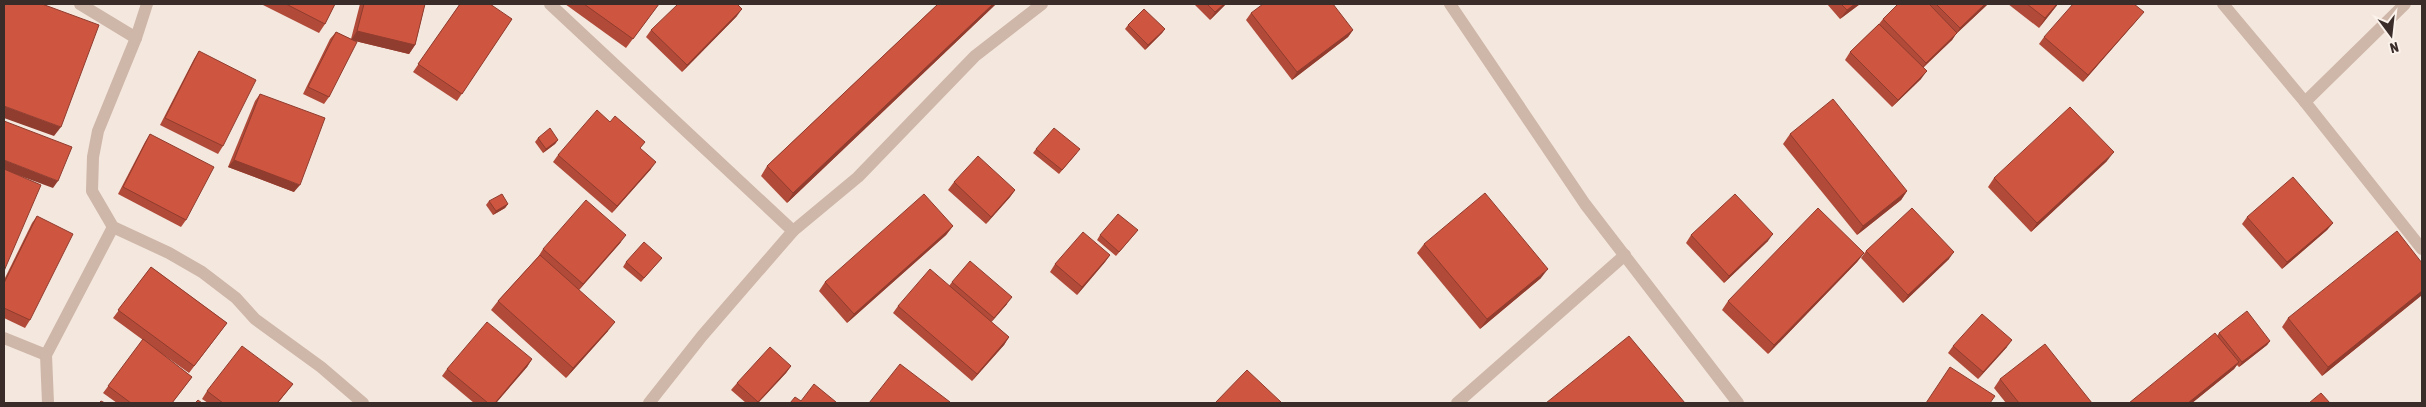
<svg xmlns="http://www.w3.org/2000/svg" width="2426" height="407" font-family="'Asap Condensed',sans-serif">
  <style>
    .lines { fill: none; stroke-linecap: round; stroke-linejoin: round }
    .minor { stroke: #ceb6a8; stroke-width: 12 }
    .wall { fill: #b14a38 }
    .shaded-wall { fill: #903c2e }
    .building { fill: #ce5641; stroke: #903c2e }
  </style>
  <rect width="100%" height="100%" fill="#f4e7de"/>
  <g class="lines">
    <g class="minor">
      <path d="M80,4L136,38"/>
      <path d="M147,4L136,38L98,131L93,157L92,191L113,227L169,253L202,272L236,298L255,319L321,367L363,403"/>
      <path d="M550,4L793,231"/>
      <path d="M1450,4L1585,204L1738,403"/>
      <path d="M2223,4L2305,102L2422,249"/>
      <path d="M2305,102L2405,4"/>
      <path d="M4,338L46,355"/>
      <path d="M48,403L46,355L113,227"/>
      <path d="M649,403L702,336L793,231L858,177L975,56L1042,4"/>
      <path d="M1457,403L1625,255"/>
    </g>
  </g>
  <g class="wall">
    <path d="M261,4H335L325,24L319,33Z"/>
    <path d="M360,4H425L415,45L409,54L355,41L329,97L324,104L303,94L330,39L336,32L351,39Z"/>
    <path d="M460,4L512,19L457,101L413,72Z"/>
    <path d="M565,4H659L626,48Z"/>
    <path d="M938,4H996L787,203L761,176L767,166Z"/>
    <path d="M1194,4H1226L1210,20Z"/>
    <path d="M1827,4H1860L1840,19Z"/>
    <path d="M1898,4H1988L1956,34L1952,40L1923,68L1921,79L1892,107L1845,60L1850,52L1879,24L1883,19Z"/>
    <path d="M2008,4H2058L2039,28Z"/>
    <path d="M1251,13L1353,30L1348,37L1292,80L1246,20Z"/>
    <path d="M737,16L682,72L646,37L651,30Z"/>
    <path d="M2138,19L2083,82L2039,44L2044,37Z"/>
    <path d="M1128,25L1165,29L1162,33L1145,50L1125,29Z"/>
    <path d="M199,51L223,146L218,154L160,125L194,59Z"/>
    <path d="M260,94L294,192L228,167L255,101Z"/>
    <path d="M150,134L186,220L181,227L118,194L145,142Z"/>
    <path d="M1790,134L1907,191L1901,200L1857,235L1783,144Z"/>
    <path d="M538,138L558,140L555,144L543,153L535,142Z"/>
    <path d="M640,148L651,169L612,213L553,162L558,155Z"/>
    <path d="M1036,149L1077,153L1059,174L1033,153Z"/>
    <path d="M2107,161L2031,232L1988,187L1994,178Z"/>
    <path d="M954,182L1015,190L1010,197L986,224L948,190Z"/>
    <path d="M489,201L508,204L505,208L493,215L486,205Z"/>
    <path d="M37,216L30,320L25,328L4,318V280L32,223Z"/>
    <path d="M2247,217L2333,223L2327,230L2282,269L2242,224Z"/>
    <path d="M953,226L946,235L847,323L819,291L825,282Z"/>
    <path d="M1138,230L1116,256L1097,240L1100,235Z"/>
    <path d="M1691,235L1768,241L1724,283L1686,243Z"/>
    <path d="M621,242L579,290L608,331L566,378L491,310L498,301L538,257L543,249Z"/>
    <path d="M1424,244L1541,278L1480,329L1417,253Z"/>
    <path d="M1866,251L1949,259L1903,303L1861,258Z"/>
    <path d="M1864,253L1857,262L1768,354L1722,310L1728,301Z"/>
    <path d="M1110,255L1105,262L1077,295L1050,272L1055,264Z"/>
    <path d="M662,258L641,282L623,267L626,262Z"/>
    <path d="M2422,263V295L2322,376L2282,327L2288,318Z"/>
    <path d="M151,267L227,323L189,373L161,353L192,377L172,403H117L103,393L143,340L113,318Z"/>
    <path d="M952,282L1007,304L991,322L1009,337L1004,345L972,381L893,313L898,306L949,286Z"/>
    <path d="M2219,333L2270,341L2267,345L2239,367L2237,365L2234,369L2192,403H2129L2217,336Z"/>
    <path d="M1953,346L2007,347L1978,379L1948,353Z"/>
    <path d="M532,359L527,367L496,403H474L442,376L447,369Z"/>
    <path d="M791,366L786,373L758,403H746L731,390L737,383Z"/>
    <path d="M2000,379L2092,403H2006L1994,388Z"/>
    <path d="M293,384L278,403H208L202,399L207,391Z"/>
  </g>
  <g class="shaded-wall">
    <path d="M993,4H996L787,203L793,193Z"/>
    <path d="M1224,4H1226L1210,20L1215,12Z"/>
    <path d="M1855,4H1860L1840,19L1847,10Z"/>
    <path d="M1985,4H1988L1956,34L1952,40L1920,70L1926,63L1956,34L1960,28Z"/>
    <path d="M2057,4H2058L2039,28L2045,18Z"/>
    <path d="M742,9L737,16L682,72L687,65Z"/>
    <path d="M2144,12L2138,19L2083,82L2088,75Z"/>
    <path d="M1165,29L1162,33L1145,50L1148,45Z"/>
    <path d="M1353,30L1348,37L1292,80L1297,72Z"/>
    <path d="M357,31L415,45L409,54L351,40Z"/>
    <path d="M1927,71L1921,79L1892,107L1898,100Z"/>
    <path d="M4,106L61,127L54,136L4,118Z"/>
    <path d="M558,140L555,144L543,153L546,149Z"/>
    <path d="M2114,152L2107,161L2031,232L2037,223Z"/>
    <path d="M4,160L58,181L53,188L4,170Z"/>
    <path d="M234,160L300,185L294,192L228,167Z"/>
    <path d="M656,162L651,169L612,213L617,206Z"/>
    <path d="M1015,190L1010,197L986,224L991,217Z"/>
    <path d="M1907,191L1901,200L1857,235L1863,226Z"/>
    <path d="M508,204L505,208L493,215L496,211Z"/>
    <path d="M2333,223L2327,230L2282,269L2287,262Z"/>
    <path d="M953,226L946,235L847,323L854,314Z"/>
    <path d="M1773,234L1768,241L1724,283L1729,276Z"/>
    <path d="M626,235L621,242L578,291L583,284Z"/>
    <path d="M1954,252L1949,259L1903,303L1908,295Z"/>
    <path d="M1864,253L1857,262L1768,354L1774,345Z"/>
    <path d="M1110,255L1105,262L1077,295L1082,287Z"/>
    <path d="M1548,269L1541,278L1480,329L1487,319Z"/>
    <path d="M2422,291V295L2322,376L2328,367Z"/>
    <path d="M1012,297L1007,304L989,325L994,318Z"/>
    <path d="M615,322L608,331L566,378L573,368Z"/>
    <path d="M1009,337L1004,345L972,381L977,374Z"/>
    <path d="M2012,340L2007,347L1978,379L1983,372Z"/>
    <path d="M2270,341L2267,345L2239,367L2242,362Z"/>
    <path d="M532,359L527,367L496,403H495Z"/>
    <path d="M2239,362L2234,369L2192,403H2188Z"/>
    <path d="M791,366L786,373L758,403H757Z"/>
  </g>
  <g class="building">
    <path d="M4,4H42L99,25L61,127L4,106Z"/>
    <path d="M286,4H335L325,24Z"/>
    <path d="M364,4H425L415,45L357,31Z"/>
    <path d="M460,4H490L512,19L462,94L418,64Z"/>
    <path d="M584,4H659L633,39Z"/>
    <path d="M678,4H737L742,9L687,65L651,30Z"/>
    <path d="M938,4H993L793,193L767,166Z"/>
    <path d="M1207,4H1224L1215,12Z"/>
    <path d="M1263,4H1333L1353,30L1297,72L1251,13Z"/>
    <path d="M1841,4H1855L1847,10Z"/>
    <path d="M1898,4H1929L1957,33L1926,63L1883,19Z"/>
    <path d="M1936,4H1985L1960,28Z"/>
    <path d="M2027,4H2057L2045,18Z"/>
    <path d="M2073,4H2134L2144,12L2088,75L2044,37Z"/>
    <path d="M1144,9L1165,29L1148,45L1128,25Z"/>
    <path d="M1879,24L1927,71L1898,100L1850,52Z"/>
    <path d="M336,32L357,42L329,97L308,87Z"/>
    <path d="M199,51L256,80L223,146L165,118Z"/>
    <path d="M260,94L325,118L300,185L234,160Z"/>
    <path d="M1833,99L1907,191L1863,226L1790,134Z"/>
    <path d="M2070,107L2114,152L2037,223L1994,178Z"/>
    <path d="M597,110L610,122L615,116L645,142L640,148L656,162L617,206L558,155Z"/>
    <path d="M4,121L72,147L58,181L4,160Z"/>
    <path d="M550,128L558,140L546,149L538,138Z"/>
    <path d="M1054,128L1080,149L1062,170L1036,149Z"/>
    <path d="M150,134L214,167L186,220L123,187Z"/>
    <path d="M978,156L1015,190L991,217L954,182Z"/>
    <path d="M4,169L41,185L4,271Z"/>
    <path d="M2293,177L2333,223L2287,262L2247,217Z"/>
    <path d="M1485,193L1548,269L1487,319L1424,244Z"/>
    <path d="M502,194L508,204L496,211L489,201Z"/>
    <path d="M924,194L953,226L854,314L825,282Z"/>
    <path d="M1735,194L1773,234L1729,276L1691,235Z"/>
    <path d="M586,200L626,235L583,284L543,249Z"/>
    <path d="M1818,208L1864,253L1774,345L1728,301Z"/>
    <path d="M1912,208L1954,252L1908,295L1866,251Z"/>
    <path d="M1118,214L1138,230L1119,252L1100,235Z"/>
    <path d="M37,216L73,234L30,320L4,308V283Z"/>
    <path d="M2397,231L2422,263V291L2328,367L2288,318Z"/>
    <path d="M1083,232L1110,255L1082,287L1055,264Z"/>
    <path d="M644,242L662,258L644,278L626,262Z"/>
    <path d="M540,255L615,322L573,368L498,301Z"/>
    <path d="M970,261L1012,297L994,318L952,282Z"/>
    <path d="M151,267L227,323L194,366L118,310Z"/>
    <path d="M930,269L1009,337L977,374L898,306Z"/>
    <path d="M2247,311L2270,341L2242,362L2219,333Z"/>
    <path d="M1982,314L2012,340L1983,372L1953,346Z"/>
    <path d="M487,322L532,359L495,403H488L447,369Z"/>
    <path d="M2215,333L2239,362L2188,403H2129Z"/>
    <path d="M1629,336L1685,403H1546Z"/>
    <path d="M143,339L192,377L172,403H131L108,386Z"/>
    <path d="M2045,344L2092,403H2019L2000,379Z"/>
    <path d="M242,346L293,384L277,403H223L207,391Z"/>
    <path d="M770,347L791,366L758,402L737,383Z"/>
    <path d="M900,364L950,402L949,403H869Z"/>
    <path d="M1950,367L1995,396L1990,403H1926Z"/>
    <path d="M1247,370L1282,403H1215Z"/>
    <path d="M814,384L836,402L835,403H790L795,397L801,401Z"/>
    <path d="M2321,393L2330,403H2309Z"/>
    <path d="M198,400L202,403H195Z"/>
    <path d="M101,401L105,403H99Z"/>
  </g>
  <rect width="2426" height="407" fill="none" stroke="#3a2c29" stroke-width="10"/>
  <g transform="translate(2391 35) rotate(165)" stroke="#fbf2eb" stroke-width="4" paint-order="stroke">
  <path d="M0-4L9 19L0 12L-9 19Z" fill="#3a2c29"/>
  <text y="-8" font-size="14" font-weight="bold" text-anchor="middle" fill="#3a2c29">N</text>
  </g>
</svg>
